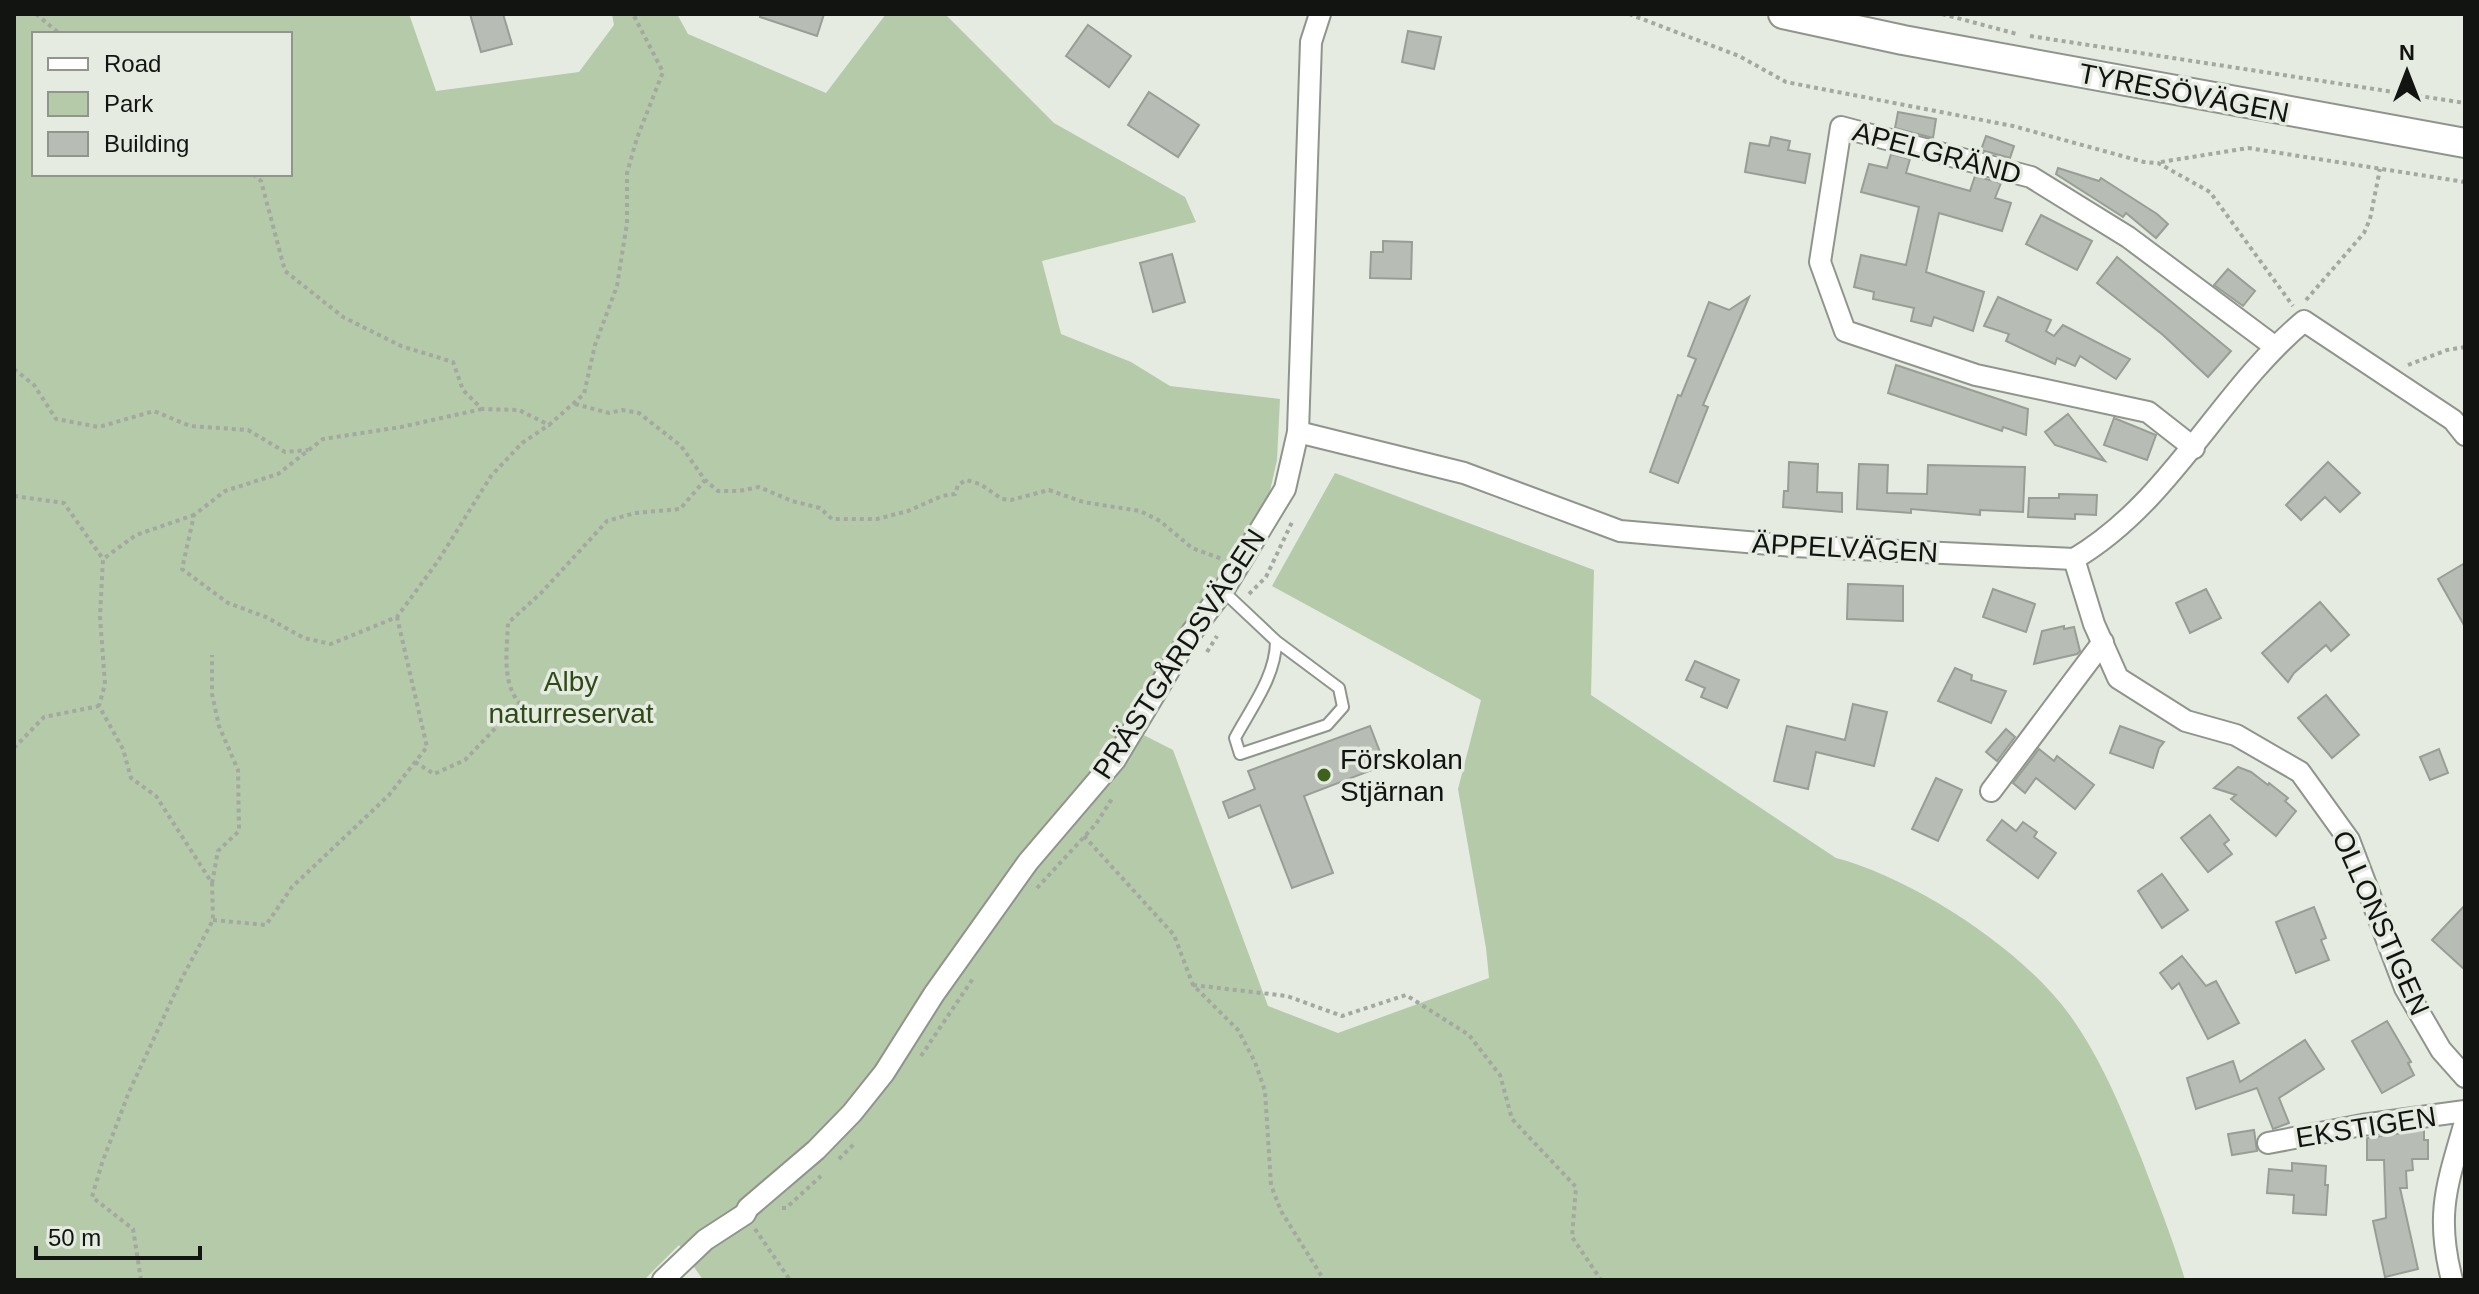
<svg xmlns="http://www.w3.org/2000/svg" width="2479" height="1294" font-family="Helvetica,sans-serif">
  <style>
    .green { fill: #b5caa8; fill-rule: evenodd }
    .building { fill: #b7bdb4; stroke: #989e95; stroke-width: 2 }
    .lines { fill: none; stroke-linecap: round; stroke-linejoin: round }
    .lane-casing { stroke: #8f958c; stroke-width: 14 }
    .street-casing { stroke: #8f958c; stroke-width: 24 }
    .secondary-casing { stroke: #8f958c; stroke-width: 32 }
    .path { stroke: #a3a8a0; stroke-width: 4; stroke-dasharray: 4 4; stroke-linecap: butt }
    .lane { stroke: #fff; stroke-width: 10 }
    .street { stroke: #fff; stroke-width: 20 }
    .secondary { stroke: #fff; stroke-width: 28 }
    .poi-dot { fill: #3c621c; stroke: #e5ebe1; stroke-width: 3 }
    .labels { text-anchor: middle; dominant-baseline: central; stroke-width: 7; stroke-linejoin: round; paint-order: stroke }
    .street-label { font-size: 28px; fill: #121411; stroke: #e5ebe1 }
    .park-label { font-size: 28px; fill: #2e4b16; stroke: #e5ebe1 }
    .poi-label { font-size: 28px; fill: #121411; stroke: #e5ebe1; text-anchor: start }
  </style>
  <rect width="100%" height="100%" fill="#e5ebe1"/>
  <path class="green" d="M14,14H409L436,91L579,72L614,25L612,14H677L688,34L826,93L886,14H945L1054,123L1185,197L1196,222L1042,261L1061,334L1131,362L1170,386L1280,399L1277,460L1270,491L1237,556L1128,727L1173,750L1268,1006L1338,1033L1489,978L1486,948L1458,789L1481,700L1272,586L1335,473L1594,570L1591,695L1836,858C1913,878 2022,949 2069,1014C2101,1058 2122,1110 2142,1160C2157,1200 2173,1239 2185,1280H703L679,1245L644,1280H14ZM34,34H290V174H34Z"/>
  <g class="building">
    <path d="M470,14H503L512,44L481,52Z"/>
    <path d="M760,14H824L817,36L760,17Z"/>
    <path d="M1088,25L1131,56L1109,87L1066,56Z"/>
    <path d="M1408,31L1441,37L1434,69L1402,62Z"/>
    <path d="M1149,92L1199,125L1178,157L1128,125Z"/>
    <path d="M1898,112L1936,119L1933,138L1895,128Z"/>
    <path d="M1986,136L2014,146L2010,158L1981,150Z"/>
    <path d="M1771,137L1790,141L1788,150L1810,154L1805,183L1745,172L1750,143L1769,146Z"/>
    <path d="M1891,154L1910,159L1906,173L1970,191L1975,176L2001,183L1995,198L2011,203L2002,231L1939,213L1926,272L1984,292L1973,331L1934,317L1931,326L1911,321L1914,308L1873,299L1874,292L1854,287L1861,255L1906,265L1919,207L1861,192L1869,164L1887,168Z"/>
    <path d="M2058,168L2099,181L2101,178L2157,214L2168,224L2156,238L2126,213L2123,217L2056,174Z"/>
    <path d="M2041,215L2092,241L2077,270L2026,244Z"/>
    <path d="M1383,241L1412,242L1411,279L1370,278L1371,252H1383Z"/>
    <path d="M1172,254L1185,302L1153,312L1140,263Z"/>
    <path d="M2117,257L2231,351L2208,377L2163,335L2097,283Z"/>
    <path d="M2228,269L2255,291L2243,306L2214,285Z"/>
    <path d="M1749,297L1703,405L1708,407L1678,483L1650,472L1678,395L1681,396L1696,359L1688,356L1709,302L1729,310Z"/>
    <path d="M1998,297L2051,320L2046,331L2054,336L2063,325L2130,359L2116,379L2080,356L2075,366L2057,358L2055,364L2006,341L2009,334L1984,326Z"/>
    <path d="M1896,365L2028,409L2026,435L2003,427L2002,431L1888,393Z"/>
    <path d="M2068,414L2105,461L2055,445L2045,432Z"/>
    <path d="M2114,418L2156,435L2147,460L2104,445Z"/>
    <path d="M1789,462L1818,464L1817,492L1842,493V512L1783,507L1784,491H1788Z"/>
    <path d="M2328,462L2360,493L2340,512L2325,497L2301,520L2286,505Z"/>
    <path d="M1859,464L1888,465L1887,493L1927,494L1928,465L2025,467L2023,512L1980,510V515L1911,509V513L1857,509Z"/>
    <path d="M2059,494L2097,495L2096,515L2075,514V519L2028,517L2029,498H2059Z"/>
    <path d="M2465,563V627L2438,579Z"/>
    <path d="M1848,584L1903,586V621L1847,619Z"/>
    <path d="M1993,589L2035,604L2026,632L1983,617Z"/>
    <path d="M2206,589L2221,618L2190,633L2176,603Z"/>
    <path d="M2320,602L2349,635L2331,651L2326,645L2294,673L2288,682L2262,653Z"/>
    <path d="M2064,626V629L2074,627L2080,651L2077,654L2034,664L2042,631Z"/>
    <path d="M1695,661L1739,680L1727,708L1701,697L1705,688L1686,680Z"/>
    <path d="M1955,668L1972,675L1971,680L2006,691L1991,723L1938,701Z"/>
    <path d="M2326,695L2359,735L2332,758L2298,718Z"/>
    <path d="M1853,704L1887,712L1874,766L1816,752L1808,789L1774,781L1787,726L1845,740Z"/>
    <path d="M1370,726L1385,765L1304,796L1333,873L1292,888L1260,805L1229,818L1223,802L1255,789L1248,771Z"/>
    <path d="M2120,726L2164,742L2159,748L2153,768L2110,753Z"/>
    <path d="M2006,729L2015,737L1997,761L1986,752Z"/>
    <path d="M2039,749L2054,761L2057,756L2094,785L2075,809L2036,778L2025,793L2013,783Z"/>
    <path d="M2439,749L2448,773L2430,780L2420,757Z"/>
    <path d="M2238,767L2251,772L2268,785L2269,783L2288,798L2285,801L2296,811L2276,836L2231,799L2236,795L2214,788Z"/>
    <path d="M1936,778L1962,790L1938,841L1912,829Z"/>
    <path d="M2210,815L2229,840L2224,844L2232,854L2208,872L2181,838Z"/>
    <path d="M2002,820L2016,831L2023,822L2037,832L2034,837L2056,853L2038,878L1987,840Z"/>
    <path d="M2162,874L2188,910L2162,928L2138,891Z"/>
    <path d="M2465,905V970L2432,940Z"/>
    <path d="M2314,907L2326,938L2321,940L2329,960L2296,973L2276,922Z"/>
    <path d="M2182,956L2206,986L2216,981L2239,1023L2208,1039L2179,983L2172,989L2160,973Z"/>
    <path d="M2387,1021L2411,1062L2408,1063L2414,1075L2382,1093L2352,1041Z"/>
    <path d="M2305,1040L2324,1069L2279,1098L2289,1123L2273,1129L2257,1088L2196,1109L2187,1078L2233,1061L2240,1082Z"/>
    <path d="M2254,1130L2257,1151L2232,1155L2228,1134Z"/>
    <path d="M2424,1130V1140H2428V1159H2412L2413,1170L2406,1171L2407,1188H2400L2418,1269L2385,1277L2373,1221L2386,1218L2384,1160H2367V1138Z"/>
    <path d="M2292,1163L2326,1166L2325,1185H2328L2326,1215L2293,1213L2294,1195L2267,1193L2269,1169L2292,1171Z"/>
  </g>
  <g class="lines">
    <defs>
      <path id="lane" d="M1223,591L1276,641L1339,688L1343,707L1327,725L1240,754L1235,738C1251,708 1276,676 1276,641"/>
      <g id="street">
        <path d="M1298,432L1464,473L1620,531L1793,546L2074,559C2171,502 2220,391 2304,321L2453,420L2465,435"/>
        <path d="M2194,448L2148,412L1976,375L1845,331L1820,262L1841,127L2031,177L2128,237L2274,346"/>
        <path d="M2074,559L2094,624L2118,678L2186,721L2236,735L2300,772L2349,840L2405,988L2441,1050L2465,1077"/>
        <path d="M1991,791L2103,642"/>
        <path d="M2268,1143L2362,1125L2465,1111"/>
        <path d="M663,1280L705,1240L745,1214L748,1208L816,1150L852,1113L884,1073L934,994L1028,862L1115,760L1192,632L1223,591L1285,489L1298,432L1311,42L1320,14"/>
        <path d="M2452,1280C2435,1214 2447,1185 2465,1122"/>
      </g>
      <path id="secondary" d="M1783,14L1903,40L2465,143"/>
    </defs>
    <use href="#lane" class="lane-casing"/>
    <use href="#street" class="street-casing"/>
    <use href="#secondary" class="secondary-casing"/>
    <g class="path">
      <path d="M36,14L60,34"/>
      <path d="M1629,14L1739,56L1786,82L2013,126L2144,162L2158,163L2210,192L2293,306"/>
      <path d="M1942,14L2017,34"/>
      <path d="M2030,36L2465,103"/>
      <path d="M2161,162L2248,148L2465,182"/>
      <path d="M253,174L261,181L285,271L343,317L401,346L453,362L463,390L482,409L519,410L549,425L584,394L595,345L617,286L627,223V173L637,138L663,72L633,14"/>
      <path d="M2306,300L2364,233L2370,219L2380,169"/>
      <path d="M2408,365L2447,350L2465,347"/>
      <path d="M14,369L34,385L56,419L99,427L154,411L190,426L248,430L285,452L308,450"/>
      <path d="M575,404L609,413L622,410L639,413L681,446L705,480L718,491H739L759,487L792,501L820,508L832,519H877L908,511L942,496L955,494L958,485L966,480L980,484L1002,499L1011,500L1049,490L1083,502L1140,511L1160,521L1192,548L1222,559"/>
      <path d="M482,409L401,427L323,439L278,474L225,491L194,515L182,569L228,603L266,617L304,638L331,644L397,617L438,561L491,476L522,443L549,425"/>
      <path d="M14,496L64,503L103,559"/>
      <path d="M1249,594L1266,577L1293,520"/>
      <path d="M1207,652L1217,636"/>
      <path d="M14,748L44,717L99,706"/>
      <path d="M415,762L434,774L465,760L506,717L521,705C501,684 507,650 508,623L541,593L607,521L635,513L680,509L705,480"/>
      <path d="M1084,836L1174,935L1193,985L1238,1030L1255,1062L1265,1091L1271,1185L1281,1211L1324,1280"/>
      <path d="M212,883L218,851L239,831L238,770L219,726L212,694V655"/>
      <path d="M1037,888L1096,824L1113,797"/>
      <path d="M213,920L266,925L292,887L389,795L427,747L397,617"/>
      <path d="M1193,985L1287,996L1342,1016L1406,995L1469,1035L1500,1075L1512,1119L1576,1187L1572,1237L1601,1280"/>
      <path d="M921,1056L974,977"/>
      <path d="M839,1159L855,1143"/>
      <path d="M782,1208H786L821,1176"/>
      <path d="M755,1229L790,1280"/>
      <path d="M141,1280L133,1229L92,1197L102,1163L129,1092L181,980L213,920L212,883L156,796L131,778L123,749L99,706L105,684L100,617L103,559L136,535L194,515"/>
    </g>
    <use href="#lane" class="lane"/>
    <use href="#street" class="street"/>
    <use href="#secondary" class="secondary"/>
  </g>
  <circle class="poi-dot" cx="1324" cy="775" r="8"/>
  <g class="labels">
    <g class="street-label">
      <text transform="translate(2184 93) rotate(11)">TYRESÖVÄGEN</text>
      <text transform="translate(1937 153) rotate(15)">APELGRÄND</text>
      <text transform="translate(1845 548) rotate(3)">ÄPPELVÄGEN</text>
      <text transform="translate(1179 654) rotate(-57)">PRÄSTGÅRDSVÄGEN</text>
      <text transform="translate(2381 923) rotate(66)">OLLONSTIGEN</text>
      <text transform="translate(2366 1127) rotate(-9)">EKSTIGEN</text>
    </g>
    <g class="park-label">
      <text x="571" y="681">Alby<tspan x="571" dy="32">naturreservat</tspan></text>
    </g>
    <g class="poi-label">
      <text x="1340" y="759">Förskolan<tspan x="1340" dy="32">Stjärnan</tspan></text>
    </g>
  </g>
  <rect width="2479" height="1294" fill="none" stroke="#121411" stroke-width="32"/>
  <rect x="32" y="32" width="260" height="144" fill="#e5ebe1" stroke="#91958e" stroke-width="2"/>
  <rect x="48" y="58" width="40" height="12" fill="#ffffff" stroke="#91958e" stroke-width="2"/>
  <text x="104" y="72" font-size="24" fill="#121411">Road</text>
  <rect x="48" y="92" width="40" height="24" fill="#b5caa8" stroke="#91958e" stroke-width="2"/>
  <text x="104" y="112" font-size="24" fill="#121411">Park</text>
  <rect x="48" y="132" width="40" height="24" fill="#b7bdb4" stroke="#91958e" stroke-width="2"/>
  <text x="104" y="152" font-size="24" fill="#121411">Building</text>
  <g transform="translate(2407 72)" stroke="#e5ebe1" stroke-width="6" paint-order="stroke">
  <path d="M0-6L14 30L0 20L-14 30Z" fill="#121411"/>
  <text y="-12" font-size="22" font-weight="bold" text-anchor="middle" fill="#121411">N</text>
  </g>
  <path d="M36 1246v12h164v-12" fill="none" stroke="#121411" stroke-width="4"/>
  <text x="48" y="1246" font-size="24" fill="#121411" stroke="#e5ebe1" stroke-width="6" paint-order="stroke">50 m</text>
</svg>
